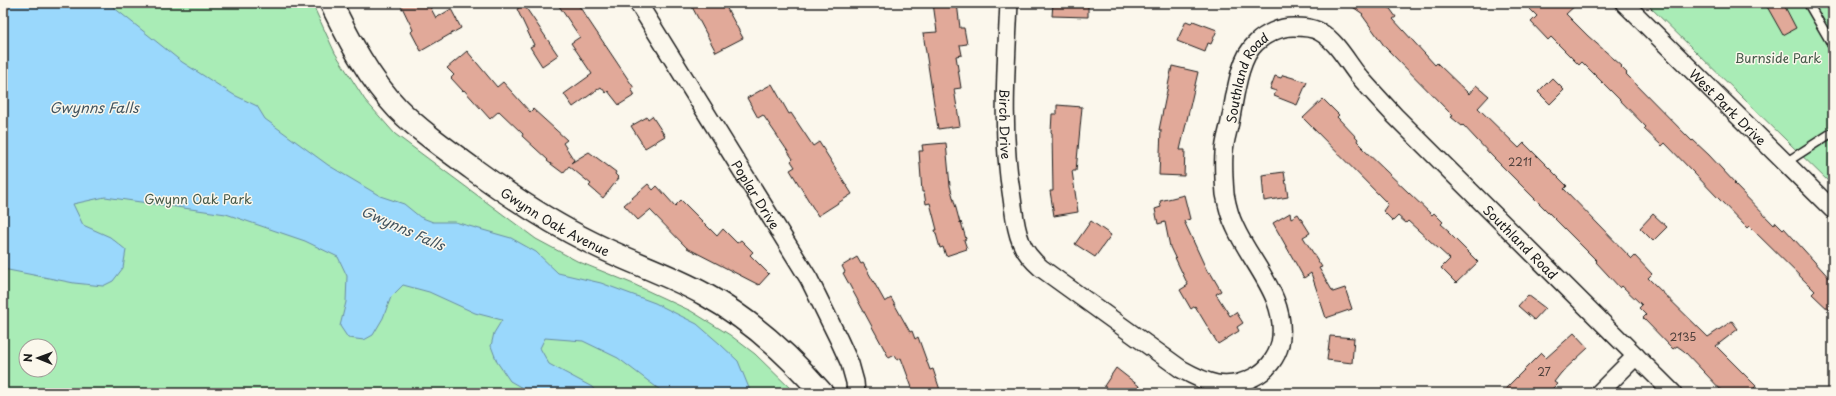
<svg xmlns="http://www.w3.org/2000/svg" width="1836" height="396" font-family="'Playpen Sans',sans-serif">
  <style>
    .green { fill: #a9ecb6; stroke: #628469; fill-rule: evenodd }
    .water { fill: #9ad8fc; stroke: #688da2 }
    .building { fill: #e1a999; stroke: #1c1c1c }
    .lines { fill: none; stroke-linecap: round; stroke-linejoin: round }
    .lane-casing { stroke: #1c1c1c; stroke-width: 11 }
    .street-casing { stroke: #1c1c1c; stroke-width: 20 }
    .secondary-casing { stroke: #1c1c1c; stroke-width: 25 }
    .lane { stroke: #fbf7ec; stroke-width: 8 }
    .street { stroke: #fbf7ec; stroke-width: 17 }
    .secondary { stroke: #fbf7ec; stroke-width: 22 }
    .labels { text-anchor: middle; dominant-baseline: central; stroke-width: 3; stroke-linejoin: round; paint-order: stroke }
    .number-label { font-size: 11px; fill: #4d3f3b }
    .park-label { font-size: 13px; fill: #465a4a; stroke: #fbf7ec }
    .street-label { font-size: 13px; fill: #1c1c1c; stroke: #fbf7ec }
    .water-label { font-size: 14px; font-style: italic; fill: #42545f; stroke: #fbf7ec }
  </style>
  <rect width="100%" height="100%" fill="#fbf7ec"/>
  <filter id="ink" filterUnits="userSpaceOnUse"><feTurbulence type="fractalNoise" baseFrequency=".025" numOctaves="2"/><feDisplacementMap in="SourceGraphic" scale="8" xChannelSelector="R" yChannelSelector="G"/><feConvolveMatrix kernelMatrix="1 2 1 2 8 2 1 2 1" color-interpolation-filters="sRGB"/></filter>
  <g filter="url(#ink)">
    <g class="green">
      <path d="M3,3H312L335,53L365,100L395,134L536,239L577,261L631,283L691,311L730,335L755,354L795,393H3ZM26,346H50V370H26Z"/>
      <path d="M1650,3H1833V186L1648,5Z"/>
    </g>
    <path class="water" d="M3,3H108L182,62L234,95L257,106L265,119L328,165L380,196L404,204L420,217L433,222H455L511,238L536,252L558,273L601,283L655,303L697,324L720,344L738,361L751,393H664L618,358L583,341L545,338L540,348L549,364L592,387L597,393H531L510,381L497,362L491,346L494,333L502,320L475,313L429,292L403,285L391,297L383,318L373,335L364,340L348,338L340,326L346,302L347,276L338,257L305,241L226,214L105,197L73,204L83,225L110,237L126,250L123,268L113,281L103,286L74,283L3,269Z"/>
    <g class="building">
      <path d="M400,3H428L436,18L451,9L461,28L421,51L411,32L413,30Z"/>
      <path d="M557,3H577L634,88L631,89L635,95L619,105L608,91L606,93L601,87L573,107L564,94L592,74L571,43L580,37Z"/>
      <path d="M690,3H724L743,38L716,52Z"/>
      <path d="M933,3H957L960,28H964L967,44L960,45L962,55L956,56L961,88L954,89L960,126L938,129L923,33L937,32Z"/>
      <path d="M1053,3H1088V17L1052,16Z"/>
      <path d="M1347,3H1386L1396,17L1393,19L1435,65L1437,63L1469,94L1476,85L1489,96L1478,108L1519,148L1524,143L1567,186L1564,189L1632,259L1635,256L1652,274L1648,278L1708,337L1732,321L1738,329L1716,346L1756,386L1749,393H1724L1684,351L1677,346L1673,349L1643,318L1646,315L1639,308L1642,305L1622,286L1620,288L1596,262L1597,261L1491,155L1463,125L1462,126L1451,117L1453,116L1385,47L1362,15L1363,14Z"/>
      <path d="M1524,3H1578L1566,14L1588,36L1622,66L1621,67L1627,73L1626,74L1692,141L1693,140L1709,155L1735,183L1734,184L1774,225L1776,222L1783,229L1784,228L1833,282V314L1812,294L1815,291L1749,226L1747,228L1665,143L1662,146L1644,129L1646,127L1619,99L1582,62L1579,65L1551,37L1548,40L1531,22L1537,16Z"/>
      <path d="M1765,3H1783L1796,28L1783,35Z"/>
      <path d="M524,5L558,55L542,66L530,47L534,45L517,9Z"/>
      <path d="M1186,21L1191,23L1193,21L1217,30L1211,44L1208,43L1205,52L1177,41Z"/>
      <path d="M467,51L497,87L503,82L530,112L533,109L567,140L563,143L574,160L571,163L589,152L616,172L615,174L619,178L603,198L589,186L591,184L569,166L563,173L547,161L548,160L522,136L523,134L499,111L490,119L464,90L463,91L451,78L454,75L447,68Z"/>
      <path d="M1172,66L1198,72L1180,150H1185L1184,176L1159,175L1161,130H1159Z"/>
      <path d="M1283,75L1307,82L1297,105L1274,96L1276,91L1270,89L1275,76L1281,78Z"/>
      <path d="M1552,78L1564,90L1550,104L1538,92Z"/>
      <path d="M772,84L789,114L791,113L813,146L819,142L852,194L818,216L790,170L795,167L791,161L793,159L763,115L758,118L747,98Z"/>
      <path d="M1323,99L1339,115L1337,117L1358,139L1357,141L1363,147L1362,148L1432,215L1434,213L1443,222L1441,224L1449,231L1448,232L1478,262L1456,283L1441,268L1450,259L1408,221L1406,223L1398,216L1393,221L1383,211L1388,204L1303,118Z"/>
      <path d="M1057,105L1082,107L1076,171H1072L1078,212L1054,216L1050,191H1053L1052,133L1051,132L1052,114H1057Z"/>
      <path d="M652,116L665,136L645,148L631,126L647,117L648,119Z"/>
      <path d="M946,143L950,186L960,223L961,222L966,239L964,240L967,249L946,256L943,247L940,248L935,230H937L930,203L926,204L924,192H922L919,151H923L922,145Z"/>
      <path d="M1284,172L1288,197L1264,201L1262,175Z"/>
      <path d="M648,184L653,190L657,186L675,206L681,200L717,236L723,229L737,243L741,240L753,252L750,255L769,274L759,285L687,248L650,210L638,220L624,205Z"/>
      <path d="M1184,195L1190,219L1184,221L1208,273L1210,272L1221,291L1216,294L1230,316L1236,312L1243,323L1237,327L1239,331L1218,344L1195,306L1191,309L1180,290L1188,285L1170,247L1165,222L1158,224L1155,209L1161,207L1160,201Z"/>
      <path d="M1290,213L1291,218L1298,214L1310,233L1303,237L1322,267L1319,268L1333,292L1345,288L1352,309L1326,318L1311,273L1304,278L1273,223Z"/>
      <path d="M1653,214L1667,227L1653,241L1640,228Z"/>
      <path d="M1091,221L1111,235L1095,257L1075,244Z"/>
      <path d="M857,257L861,264L863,263L885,302L891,298L910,332L912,331L915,339L918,337L930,370L933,369L941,393H914L901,358L897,360L895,355L889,358L843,273L845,272L842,266Z"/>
      <path d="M1528,295L1545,308L1534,320L1518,306Z"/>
      <path d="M1574,333L1588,348L1561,373L1554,382L1557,384L1548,393H1501L1541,353L1546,358Z"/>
      <path d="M1330,336L1354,338L1352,363L1327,360Z"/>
      <path d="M1116,368L1148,393H1115L1104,386Z"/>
    </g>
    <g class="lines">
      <defs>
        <g id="lane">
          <path d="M1808,3L1833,46"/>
          <path d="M1785,163L1833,132"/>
        </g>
        <g id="street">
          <path id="s1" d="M638,3L809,279L839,340L850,364L855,382L856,393"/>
          <path id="s2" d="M1009,3C1006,68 1001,133 1012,198C1014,212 1015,228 1021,242C1025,253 1033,261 1041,268L1181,369C1206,383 1226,392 1254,377C1267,371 1277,357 1280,344C1289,299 1252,265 1235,227C1230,217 1227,205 1225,194C1224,181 1223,166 1224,153C1224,143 1228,132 1230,122C1235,99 1238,59 1256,43C1265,34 1280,27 1293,27C1301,27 1312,27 1320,32C1336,41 1346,60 1357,74C1369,88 1382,102 1395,116L1673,393"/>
          <path id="s3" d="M1624,3L1833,210"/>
          <path d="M1599,393L1636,356"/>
        </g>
        <g id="secondary">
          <path id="s4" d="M331,3C349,40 369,79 398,109C420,131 447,150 473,169C510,196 549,222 590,242C627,261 668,274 704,294C750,319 788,354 822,393"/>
        </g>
      </defs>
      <use href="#lane" class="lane-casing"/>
      <use href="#street" class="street-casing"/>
      <use href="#secondary" class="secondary-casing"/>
      <use href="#lane" class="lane"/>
      <use href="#street" class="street"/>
      <use href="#secondary" class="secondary"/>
    </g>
  </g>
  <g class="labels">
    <g class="number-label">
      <text x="1520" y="161">2211</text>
      <text x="1683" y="336">2135</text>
      <text x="1544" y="371">27</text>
    </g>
    <g class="park-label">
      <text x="1778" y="57">Burnside Park</text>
      <text x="198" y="198">Gwynn Oak Park</text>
    </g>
    <g class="street-label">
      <text stroke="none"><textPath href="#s2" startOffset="851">Southland Road</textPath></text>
      <text stroke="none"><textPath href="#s3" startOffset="147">West Park Drive</textPath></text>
      <text stroke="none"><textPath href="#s2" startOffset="121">Birch Drive</textPath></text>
      <text stroke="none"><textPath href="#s1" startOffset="225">Poplar Drive</textPath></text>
      <text stroke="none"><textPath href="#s4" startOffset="320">Gwynn Oak Avenue</textPath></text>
      <text stroke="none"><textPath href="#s2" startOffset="1247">Southland Road</textPath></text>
    </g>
    <g class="water-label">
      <text x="94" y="107">Gwynns Falls</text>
      <text transform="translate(403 228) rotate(24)">Gwynns Falls</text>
    </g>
  </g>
  <rect width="1836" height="396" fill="none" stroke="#fbf7ec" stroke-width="16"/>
  <rect x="8" y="8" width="1820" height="380" fill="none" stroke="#1c1c1c" stroke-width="1.5" filter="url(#ink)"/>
  <g transform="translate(38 358) rotate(271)"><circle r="19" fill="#fbf7ec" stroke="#a29f99"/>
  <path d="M0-3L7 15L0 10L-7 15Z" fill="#1c1c1c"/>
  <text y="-6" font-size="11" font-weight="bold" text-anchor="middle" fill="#1c1c1c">N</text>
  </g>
</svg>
